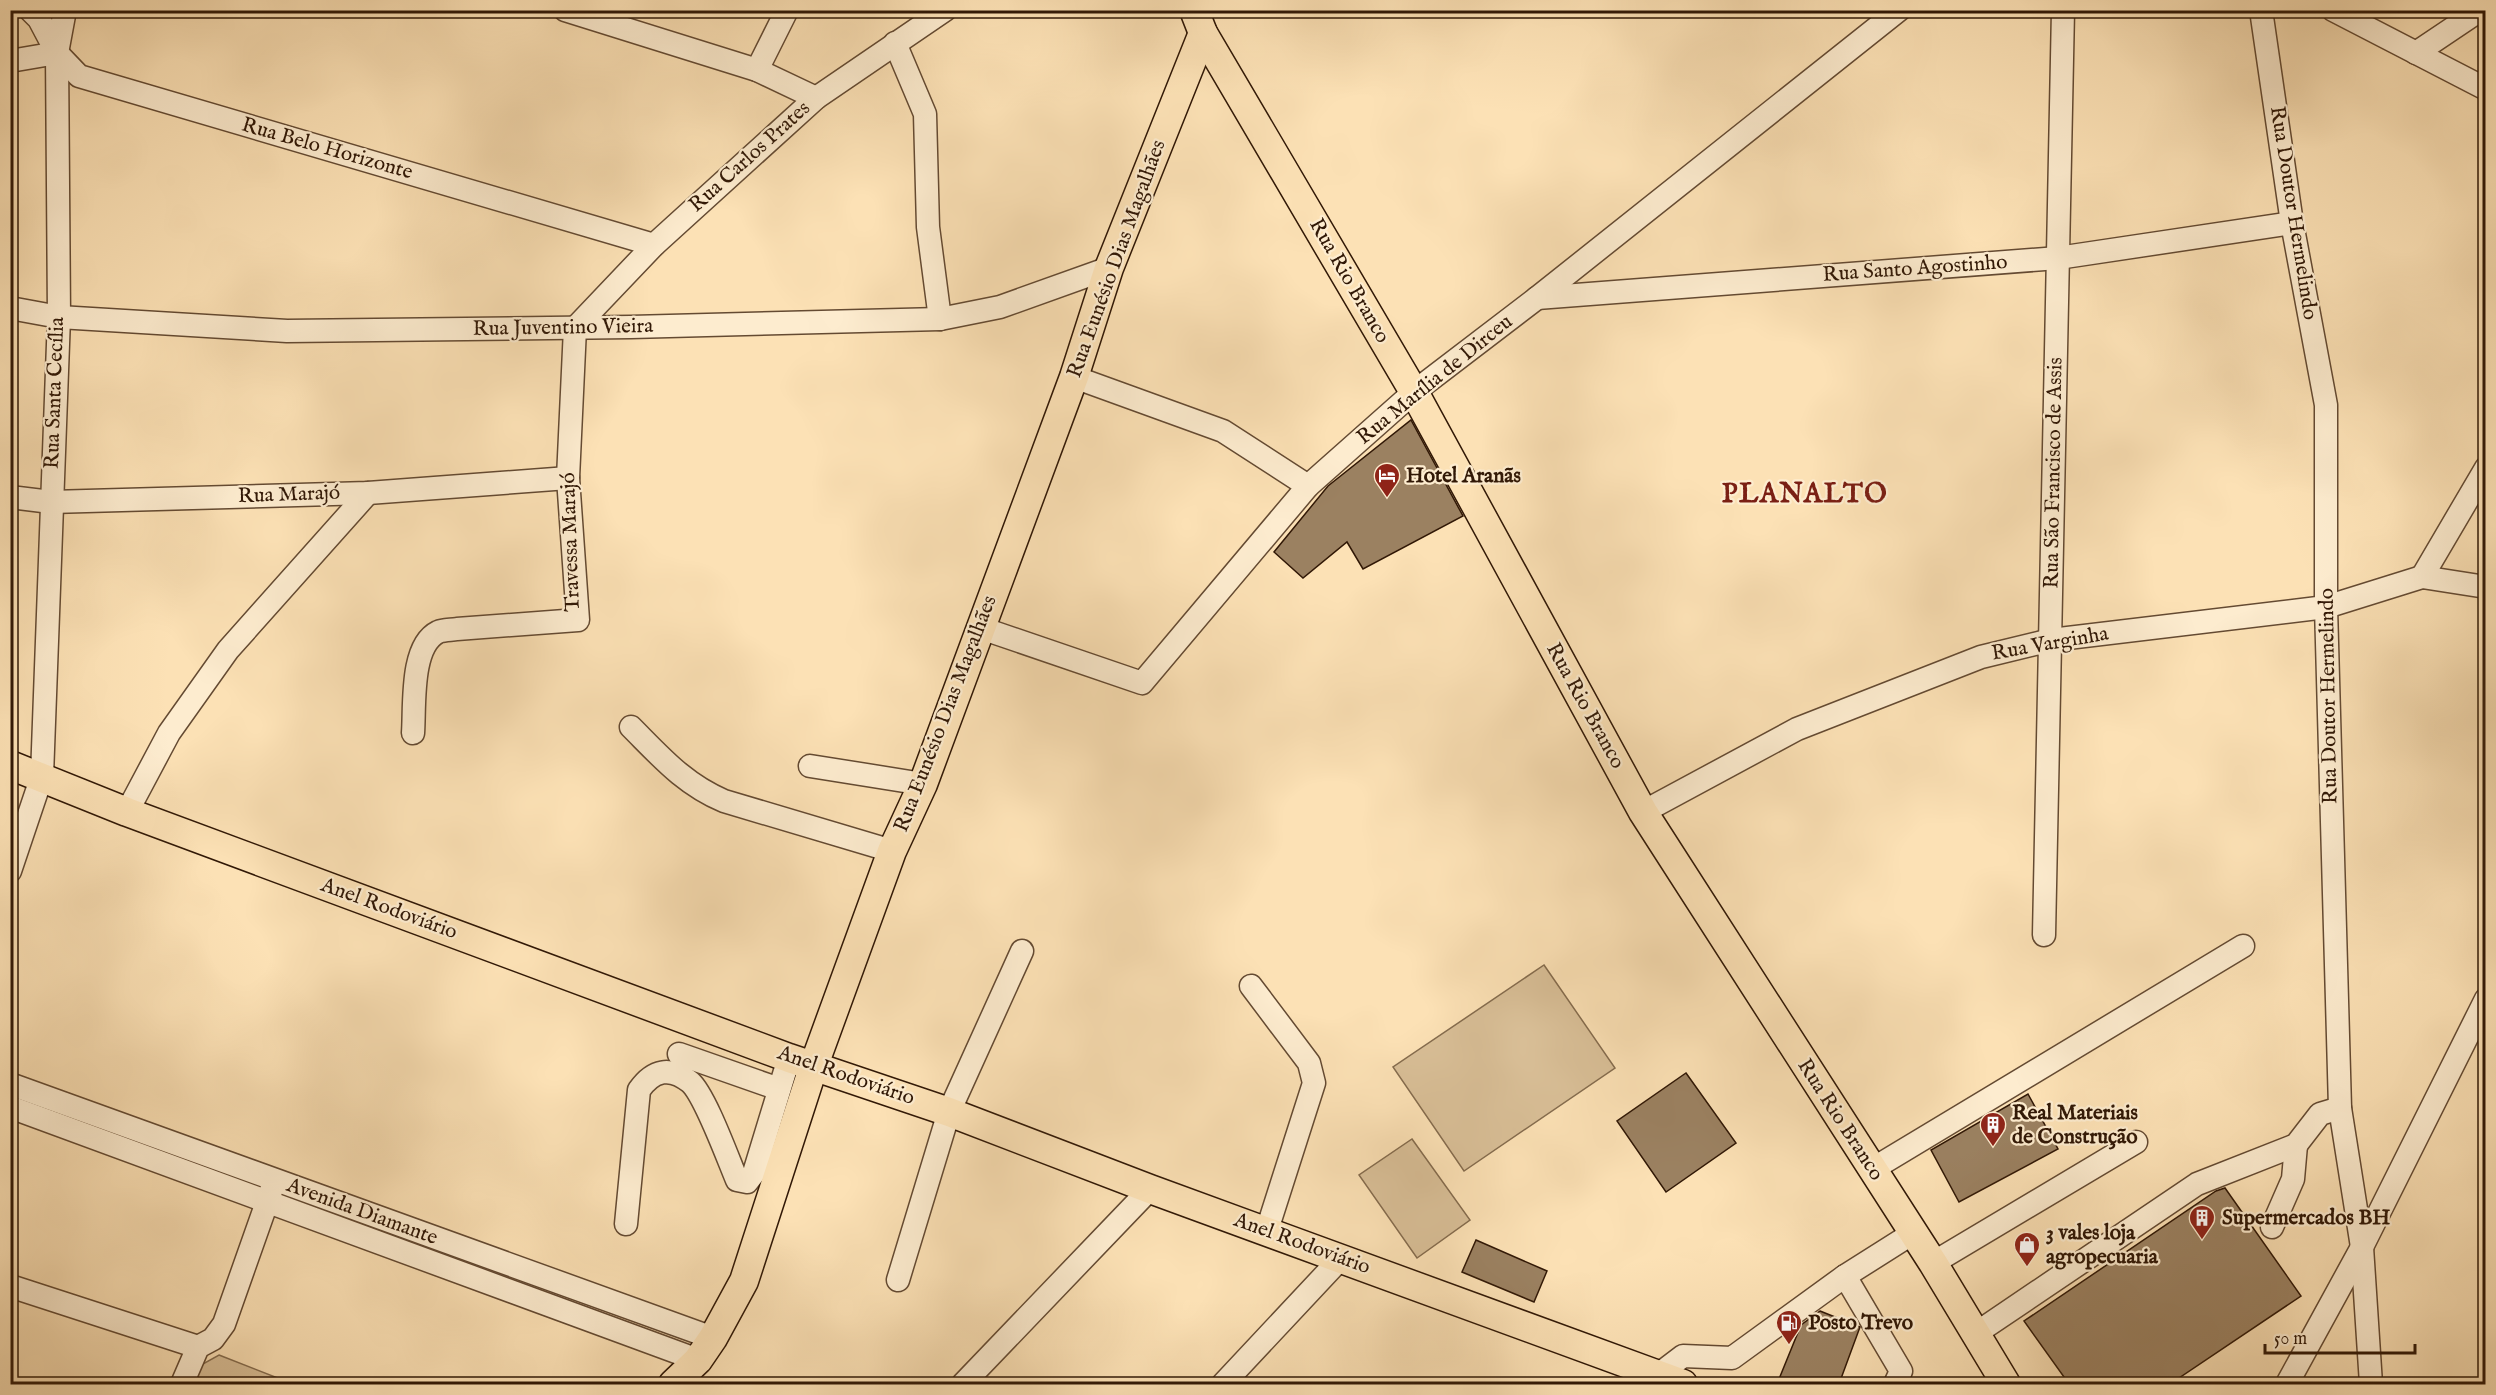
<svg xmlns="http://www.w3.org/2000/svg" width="2496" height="1395" font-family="'IM FELL English',serif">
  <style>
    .green { fill: #d9bf97; stroke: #856c4e; stroke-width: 1.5 }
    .building { fill: #9b8161; stroke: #311806; stroke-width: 1.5 }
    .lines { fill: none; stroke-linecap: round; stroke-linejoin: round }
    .minor-casing { stroke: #644a32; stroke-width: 25 }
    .major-casing { stroke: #311806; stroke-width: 31 }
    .minor { stroke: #fdeccf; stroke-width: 22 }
    .major { stroke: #fce1b5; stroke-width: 28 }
    .labels { text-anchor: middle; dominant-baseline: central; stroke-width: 4.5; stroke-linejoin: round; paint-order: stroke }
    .street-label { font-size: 21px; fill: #311806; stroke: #fdeccf }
    .poi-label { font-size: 21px; font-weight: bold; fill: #311806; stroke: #fdeccf; text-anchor: start }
    .district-label { font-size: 27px; font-weight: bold; letter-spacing: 1.5px; fill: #7a1f14; stroke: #fdeccf }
  </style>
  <rect width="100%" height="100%" fill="#fce1b5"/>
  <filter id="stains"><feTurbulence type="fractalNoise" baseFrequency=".00333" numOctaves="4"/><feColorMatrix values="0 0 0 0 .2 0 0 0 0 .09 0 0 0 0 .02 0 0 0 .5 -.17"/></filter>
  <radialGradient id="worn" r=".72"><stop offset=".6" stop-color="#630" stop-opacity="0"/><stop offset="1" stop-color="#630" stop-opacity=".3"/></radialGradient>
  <g class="green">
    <path d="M1544,965L1615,1068L1464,1171L1393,1067Z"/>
    <path d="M1412,1139L1470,1220L1417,1258L1359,1175Z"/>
    <path d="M219,1355L293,1384H194L201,1365Z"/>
  </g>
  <g class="building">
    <path d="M1411,420L1463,516L1363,569L1347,542L1303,578L1274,552L1328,486Z"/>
    <path d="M1686,1073L1736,1143L1666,1192L1617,1121Z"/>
    <path d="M2028,1094L2058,1149L1959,1202L1931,1150Z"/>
    <path d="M2225,1188L2301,1296L2170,1384H2069L2024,1321L2216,1191Z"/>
    <path d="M1476,1240L1547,1271L1534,1302L1462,1272Z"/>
    <path d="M1820,1311L1860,1327L1839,1384H1777L1801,1325Z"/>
  </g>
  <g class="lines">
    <defs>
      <g id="minor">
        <path d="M30,10L39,19L57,53L79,76L654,245"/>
        <path d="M565,10L757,70L816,98"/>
        <path d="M2261,10L2292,223L2326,405V607L2340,1108L2362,1247L2371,1384"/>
        <path d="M2333,10L2486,89"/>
        <path d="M895,43L925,114L928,227L940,319"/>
        <path d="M2416,53L2480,10"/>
        <path d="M10,61L57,53"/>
        <path d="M757,70L787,10"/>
        <path d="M1537,298L2058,258L2292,223"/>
        <path d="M10,308L59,317L287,331L631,327L940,319L1000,307L1109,268"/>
        <path d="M1074,377L1223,431L1308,486"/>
        <path d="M10,497L51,502L368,493L568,478"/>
        <path d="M2422,577L2486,468"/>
        <path d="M981,628L1142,683L1308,486L1414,392L1537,298L1899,10"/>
        <path d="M631,727C661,757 684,784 724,801L892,851"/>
        <path d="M413,733C415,706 410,646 438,632C443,630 451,630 457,629L578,620L568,478L575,328L654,245L816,98L945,10"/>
        <path d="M810,766L923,784"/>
        <path d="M127,812L169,733L228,650L368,493"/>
        <path d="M1643,812L1797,729L1981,657L2051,640L2326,607L2422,577L2486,587"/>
        <path d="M10,871L42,776L59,317L57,53L65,10"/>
        <path d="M2044,935L2063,10"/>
        <path d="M1251,986L1309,1063L1314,1083L1267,1230"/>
        <path d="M679,1054L779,1089"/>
        <path d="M10,1084L713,1338"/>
        <path d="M10,1107L698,1360"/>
        <path d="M1871,1170L2243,946"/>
        <path d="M626,1224L639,1090C653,1070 670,1066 690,1082C705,1095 728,1159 737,1180L747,1182L754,1173L789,1058"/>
        <path d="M2272,1227L2293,1179L2296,1145"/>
        <path d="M1933,1263L2136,1142"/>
        <path d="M1845,1276L1901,1371L1895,1384"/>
        <path d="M898,1280L949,1112L1022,951"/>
        <path d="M10,1286L198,1347"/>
        <path d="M1975,1334L2197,1184L2296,1145L2320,1114L2340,1108"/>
        <path d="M182,1384L198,1347L213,1339L224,1324L272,1188"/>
        <path d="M963,1384L1150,1189"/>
        <path d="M1223,1384L1341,1258"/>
        <path d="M1664,1384L1658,1375L1683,1356L1732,1358L1845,1276L1913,1233"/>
        <path d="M2287,1384L2362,1247L2486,999"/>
      </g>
      <g id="major">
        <path d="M1194,10L1203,33L1414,392L1643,812L1933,1263L2006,1384"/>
        <path d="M10,765L127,812L789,1058L949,1112L1150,1189L1683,1384"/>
        <path d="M673,1384L698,1360L713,1338L744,1281L814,1065L892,851L923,784L1074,377L1109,268L1203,33"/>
      </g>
    </defs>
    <use href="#minor" class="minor-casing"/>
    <use href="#major" class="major-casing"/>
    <use href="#minor" class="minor"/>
    <use href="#major" class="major"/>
  </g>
  <defs>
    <symbol id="hotel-pin" viewBox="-11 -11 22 30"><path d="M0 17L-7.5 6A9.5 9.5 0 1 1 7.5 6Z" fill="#8f2418" stroke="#fdeccf"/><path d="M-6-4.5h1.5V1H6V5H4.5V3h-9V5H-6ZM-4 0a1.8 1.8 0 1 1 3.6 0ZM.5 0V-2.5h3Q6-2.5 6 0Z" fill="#fff"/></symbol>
    <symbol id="building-pin" viewBox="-11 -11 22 30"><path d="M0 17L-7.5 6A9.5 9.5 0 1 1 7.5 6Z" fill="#8f2418" stroke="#fdeccf"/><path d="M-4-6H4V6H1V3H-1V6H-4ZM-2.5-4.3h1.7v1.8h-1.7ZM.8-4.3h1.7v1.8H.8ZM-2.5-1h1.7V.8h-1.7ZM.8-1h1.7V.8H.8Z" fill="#fff"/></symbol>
    <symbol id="shop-pin" viewBox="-11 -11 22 30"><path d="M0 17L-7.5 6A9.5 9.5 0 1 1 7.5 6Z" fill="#8f2418" stroke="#fdeccf"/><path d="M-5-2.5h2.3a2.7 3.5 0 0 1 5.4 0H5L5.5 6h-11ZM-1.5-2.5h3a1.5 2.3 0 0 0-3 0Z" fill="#fff"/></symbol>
    <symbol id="fuel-pin" viewBox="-11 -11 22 30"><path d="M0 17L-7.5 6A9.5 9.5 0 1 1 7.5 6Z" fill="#8f2418" stroke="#fdeccf"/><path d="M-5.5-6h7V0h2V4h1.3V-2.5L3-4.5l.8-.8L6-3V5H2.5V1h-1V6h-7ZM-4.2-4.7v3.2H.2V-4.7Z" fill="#fff"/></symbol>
  </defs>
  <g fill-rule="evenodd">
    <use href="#hotel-pin" x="1372" y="461" width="30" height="40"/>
    <use href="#building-pin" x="1978" y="1110" width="30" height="40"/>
    <use href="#building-pin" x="2187" y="1203" width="30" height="40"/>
    <use href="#shop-pin" x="2012" y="1230" width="30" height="40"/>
    <use href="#fuel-pin" x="1774" y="1308" width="30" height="40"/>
  </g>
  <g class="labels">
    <g class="street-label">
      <text transform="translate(327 149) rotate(16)">Rua Belo Horizonte</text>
      <text transform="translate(750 157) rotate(-42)">Rua Carlos Prates</text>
      <text transform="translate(2293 213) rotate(81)">Rua Doutor Hermelindo</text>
      <text transform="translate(1117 259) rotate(-70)">Rua Eunésio Dias Magalhães</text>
      <text transform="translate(1915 269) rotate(-4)">Rua Santo Agostinho</text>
      <text transform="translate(1349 281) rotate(60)">Rua Rio Branco</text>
      <text transform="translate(563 328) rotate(-1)">Rua Juventino Vieira</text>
      <text transform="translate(1435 380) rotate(-39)">Rua Marília de Dirceu</text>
      <text transform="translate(55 393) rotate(-88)">Rua Santa Cecília</text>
      <text transform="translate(2054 473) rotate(-89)">Rua São Francisco de Assis</text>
      <text transform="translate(289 495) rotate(-2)">Rua Marajó</text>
      <text transform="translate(571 542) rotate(-92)">Travessa Marajó</text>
      <text transform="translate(2050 644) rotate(-10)">Rua Varginha</text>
      <text transform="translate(2329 696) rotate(-91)">Rua Doutor Hermelindo</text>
      <text transform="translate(1585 706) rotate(61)">Rua Rio Branco</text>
      <text transform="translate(946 714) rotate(-69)">Rua Eunésio Dias Magalhães</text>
      <text transform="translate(389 909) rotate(20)">Anel Rodoviário</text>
      <text transform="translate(846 1076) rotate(19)">Anel Rodoviário</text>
      <text transform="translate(1840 1120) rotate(57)">Rua Rio Branco</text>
      <text transform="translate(362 1212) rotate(20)">Avenida Diamante</text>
      <text transform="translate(1302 1244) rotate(20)">Anel Rodoviário</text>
    </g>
    <g class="poi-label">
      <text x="1406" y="476">Hotel Aranãs</text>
      <text x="2012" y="1113">Real Materiais<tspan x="2012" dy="24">de Construção</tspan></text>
      <text x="2222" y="1218">Supermercados BH</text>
      <text x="2046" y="1233">3 vales loja<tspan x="2046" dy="24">agropecuaria</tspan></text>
      <text x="1808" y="1323">Posto Trevo</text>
    </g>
    <g class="district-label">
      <text x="1805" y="495">PLANALTO</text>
    </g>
  </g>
  <rect width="2496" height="1395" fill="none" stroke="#fce1b5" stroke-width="36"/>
  <rect x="12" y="12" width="2472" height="1371" fill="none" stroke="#311806" stroke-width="3"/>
  <rect x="18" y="18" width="2460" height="1359" fill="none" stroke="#311806" stroke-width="1.5"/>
  <path d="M2265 1344v9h150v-9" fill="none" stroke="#311806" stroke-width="3"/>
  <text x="2274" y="1344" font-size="18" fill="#311806" stroke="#fdeccf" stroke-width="4.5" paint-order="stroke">50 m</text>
  <rect width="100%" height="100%" filter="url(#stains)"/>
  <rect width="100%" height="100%" fill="url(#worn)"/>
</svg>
